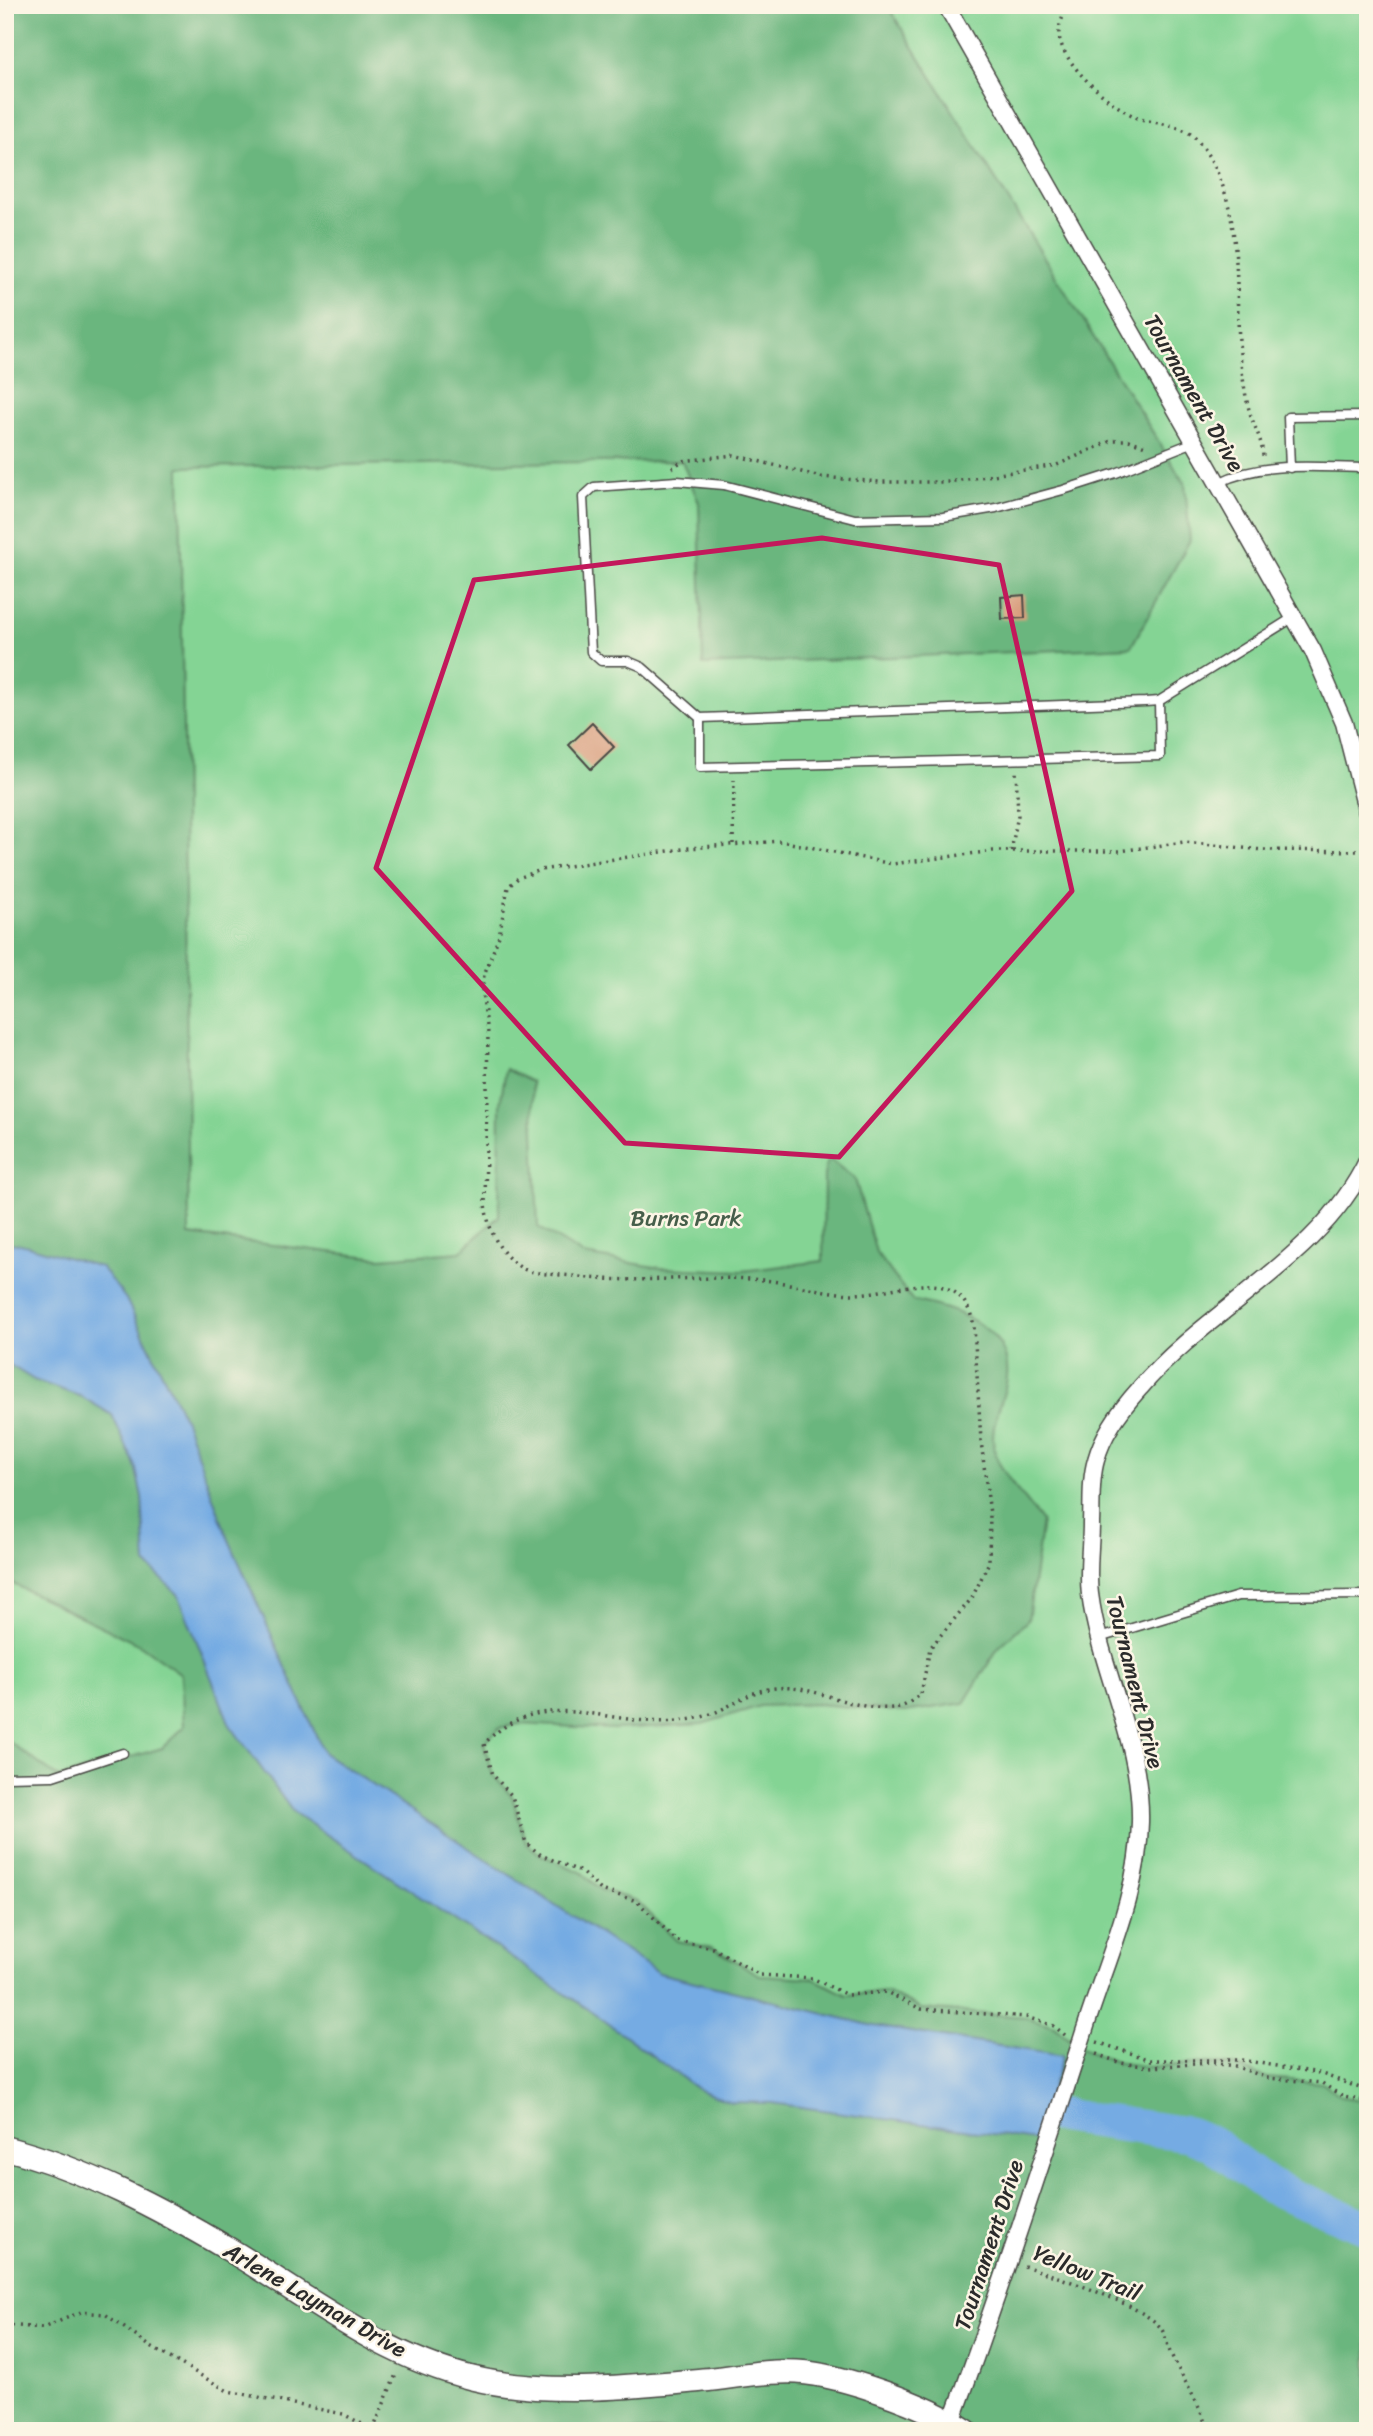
<svg xmlns="http://www.w3.org/2000/svg" width="1373" height="2436" font-family="Sriracha,sans-serif">
  <style>
    .green { fill: #84d494; stroke: #588060; stroke-width: 2 }
    .forest { fill: #6bb67e; stroke: #4b7054; stroke-width: 2 }
    .water { fill: #74abe3; stroke: #506b87; stroke-width: 2 }
    .lines { fill: none; stroke-linecap: round; stroke-linejoin: round }
    .river { stroke: #74abe3; stroke-width: 35 }
    .building { fill: #d99e7e }
    .lane-casing { stroke: #494844; stroke-width: 11 }
    .street-casing { stroke: #494844; stroke-width: 19 }
    .secondary-casing { stroke: #494844; stroke-width: 26 }
    .path { stroke: #494844; stroke-width: 3.5; stroke-dasharray: 2 5; stroke-linecap: butt }
    .lane { stroke: #fff; stroke-width: 8 }
    .street { stroke: #fff; stroke-width: 16 }
    .secondary { stroke: #fff; stroke-width: 23 }
    .marked { fill: none; stroke: #c2185b; stroke-width: 5; stroke-linejoin: round }
    .labels { text-anchor: middle; dominant-baseline: central; stroke-width: 5; stroke-linejoin: round; paint-order: stroke }
    .street-label { font-size: 23px; fill: #2b2b2b; stroke: #fcf5e5 }
    .park-label { font-size: 23px; fill: #465e4a; stroke: #fcf5e5 }
  </style>
  <rect width="100%" height="100%" fill="#fcf5e5"/>
  <filter id="ink" filterUnits="userSpaceOnUse"><feTurbulence type="fractalNoise" baseFrequency=".0143" numOctaves="2"/><feDisplacementMap in="SourceGraphic" scale="14" xChannelSelector="R" yChannelSelector="G"/><feConvolveMatrix kernelMatrix="1 2 1 2 8 2 1 2 1" color-interpolation-filters="sRGB"/></filter>
  <filter id="wash" filterUnits="userSpaceOnUse"><feTurbulence type="fractalNoise" baseFrequency=".00686" numOctaves="4" result="noise"/><feDisplacementMap in="SourceGraphic" scale="28" xChannelSelector="R" yChannelSelector="G"/><feGaussianBlur stdDeviation="1.57" result="paint"/><feColorMatrix in="noise" values="0 0 0 0 0 0 0 0 0 0 0 0 0 0 0 0 0 1.4 0 .05"/><feComposite in="paint" operator="in"/></filter>
  <g filter="url(#wash)">
    <rect width="100%" height="100%" fill="#f4ead1"/>
    <rect class="green" x="5" y="5" width="1363" height="2426"/>
    <path class="forest" d="M5,5H887L1185,484L1190,540L1131,647L703,665L699,503L682,461L180,467L189,1235L380,1258L460,1252L499,1216L500,1104L506,1069L532,1082L538,1227L584,1255L661,1268L742,1271L823,1261L824,1175L828,1158L855,1179L876,1252L913,1301C954,1308 1012,1327 1007,1377C1004,1406 984,1429 998,1461C1008,1482 1028,1503 1042,1522L1028,1620L998,1648L964,1703L905,1712L818,1704L760,1706L702,1724L614,1729L519,1724L499,1728L484,1744L493,1775L512,1796L526,1843L541,1855L581,1872L601,1890L637,1901L677,1941L713,1948L760,1975L812,1978L847,1995L886,1992L921,2009L1026,2017L1054,2026L1079,2047L1121,2063L1150,2067L1209,2063L1235,2066L1267,2078L1322,2083L1343,2097L1368,2101V2431H5V1739L59,1778L162,1748L184,1727L181,1674L140,1645L5,1580Z"/>
    <path class="water" d="M5,1243L21,1244L101,1267L126,1299L184,1418L226,1533L324,1753L659,1973L874,2026L1063,2056L1034,2140L772,2103L731,2102L699,2090L594,2013L293,1812L230,1725L178,1594L146,1564L142,1497L135,1465L112,1415L82,1397L34,1380L5,1362Z"/>
    <g class="lines">
      <path class="river" d="M1056,2115L1188,2134L1211,2143L1269,2186L1368,2228"/>
    </g>
    <g id="blocks">
      <g class="building">
        <path d="M1024,595L1025,618L1002,619L1001,597Z"/>
        <path d="M592,723L614,747L591,769L569,745Z"/>
      </g>
    </g>
  </g>
  <g filter="url(#ink)">
    <use href="#blocks" fill-opacity="0" stroke="#494844" stroke-width="2"/>
    <g class="lines">
      <defs>
        <g id="lane">
          <path d="M1194,442L1116,473L1063,490L996,508L943,517L855,519L724,485L677,481L594,487L583,497L591,652L601,661H628L642,667L700,718L1145,702L1159,701L1294,617"/>
          <path d="M1290,468L1288,417L1368,416"/>
          <path d="M1218,483C1265,460 1317,468 1368,468"/>
          <path d="M700,718V767L1160,756L1159,701"/>
          <path d="M1099,1638L1238,1596L1368,1595"/>
          <path d="M5,1777L53,1776L123,1753"/>
        </g>
        <g id="street">
          <path d="M946,5L1313,651L1344,723L1368,817"/>
          <path d="M952,2422C1000,2291 1043,2159 1086,2026C1107,1960 1139,1892 1140,1822C1142,1743 1100,1671 1090,1594C1087,1571 1091,1546 1091,1523C1092,1502 1090,1480 1096,1460C1103,1433 1122,1408 1140,1388C1210,1306 1321,1259 1368,1159"/>
        </g>
        <path id="secondary" d="M5,2148C86,2169 159,2208 230,2250C308,2297 382,2356 472,2378C545,2396 628,2387 703,2380C734,2377 766,2370 797,2372C844,2375 926,2405 966,2431"/>
      </defs>
      <use href="#lane" class="lane-casing"/>
      <use href="#street" class="street-casing"/>
      <use href="#secondary" class="secondary-casing"/>
      <g class="path">
        <path d="M1068,5C1064,15 1058,25 1059,35C1062,65 1112,107 1138,118C1157,125 1183,123 1197,140C1250,204 1231,295 1242,371C1244,385 1246,400 1250,413C1255,429 1263,441 1263,459"/>
        <path d="M672,468L682,461L734,455L821,477L879,482H948L1057,465L1113,440H1129L1148,447"/>
        <path d="M733,844L734,780"/>
        <path d="M1011,851L1018,815L1016,770"/>
        <path d="M1065,2035L1054,2026L1026,2017L921,2009L886,1992L847,1995L812,1978L760,1975L713,1948L677,1941L637,1901L601,1890L581,1872L541,1855L526,1843L512,1796L493,1775L484,1744C546,1678 619,1736 697,1718C733,1711 748,1684 792,1688C827,1691 868,1716 903,1706C909,1704 915,1697 921,1694L930,1648L972,1598L989,1562L990,1514L981,1441L974,1326C960,1259 897,1294 853,1294C823,1293 793,1283 763,1280C700,1274 635,1285 572,1276C557,1274 532,1275 520,1267C498,1253 488,1228 485,1204L488,1033L482,992L484,975L499,936L508,887L518,878L541,870L689,848L781,841L892,864L993,851H1120L1184,842L1263,850L1368,851"/>
        <path d="M1097,2042L1151,2060H1241L1319,2073L1368,2091"/>
        <path d="M1096,2054L1121,2063L1150,2067L1209,2063L1235,2066L1267,2078L1322,2083L1343,2097L1368,2101"/>
        <path d="M1024,2266C1054,2275 1143,2305 1161,2328C1166,2336 1167,2346 1171,2354C1183,2380 1199,2402 1208,2431"/>
        <path d="M5,2325L43,2328L81,2312L105,2314L151,2347L228,2391L343,2414L375,2431"/>
        <path d="M373,2430L397,2372"/>
      </g>
      <use href="#lane" class="lane"/>
      <use href="#street" class="street"/>
      <use href="#secondary" class="secondary"/>
    </g>
  </g>
  <path class="marked" d="M822,538L999,565L1072,891L839,1157L625,1143L376,868L474,580Z"/>
  <g class="labels">
    <g class="street-label">
      <text transform="translate(1194 393) rotate(60)">Tournament Drive</text>
      <text transform="translate(1135 1682) rotate(76)">Tournament Drive</text>
      <text transform="translate(989 2245) rotate(-72)">Tournament Drive</text>
      <text transform="translate(1087 2273) rotate(22)">Yellow Trail</text>
      <text transform="translate(315 2300) rotate(30)">Arlene Layman Drive</text>
    </g>
    <g class="park-label">
      <text x="686" y="1218">Burns Park</text>
    </g>
  </g>
  <rect width="1373" height="2436" fill="none" stroke="#fcf5e5" stroke-width="28"/>
</svg>
